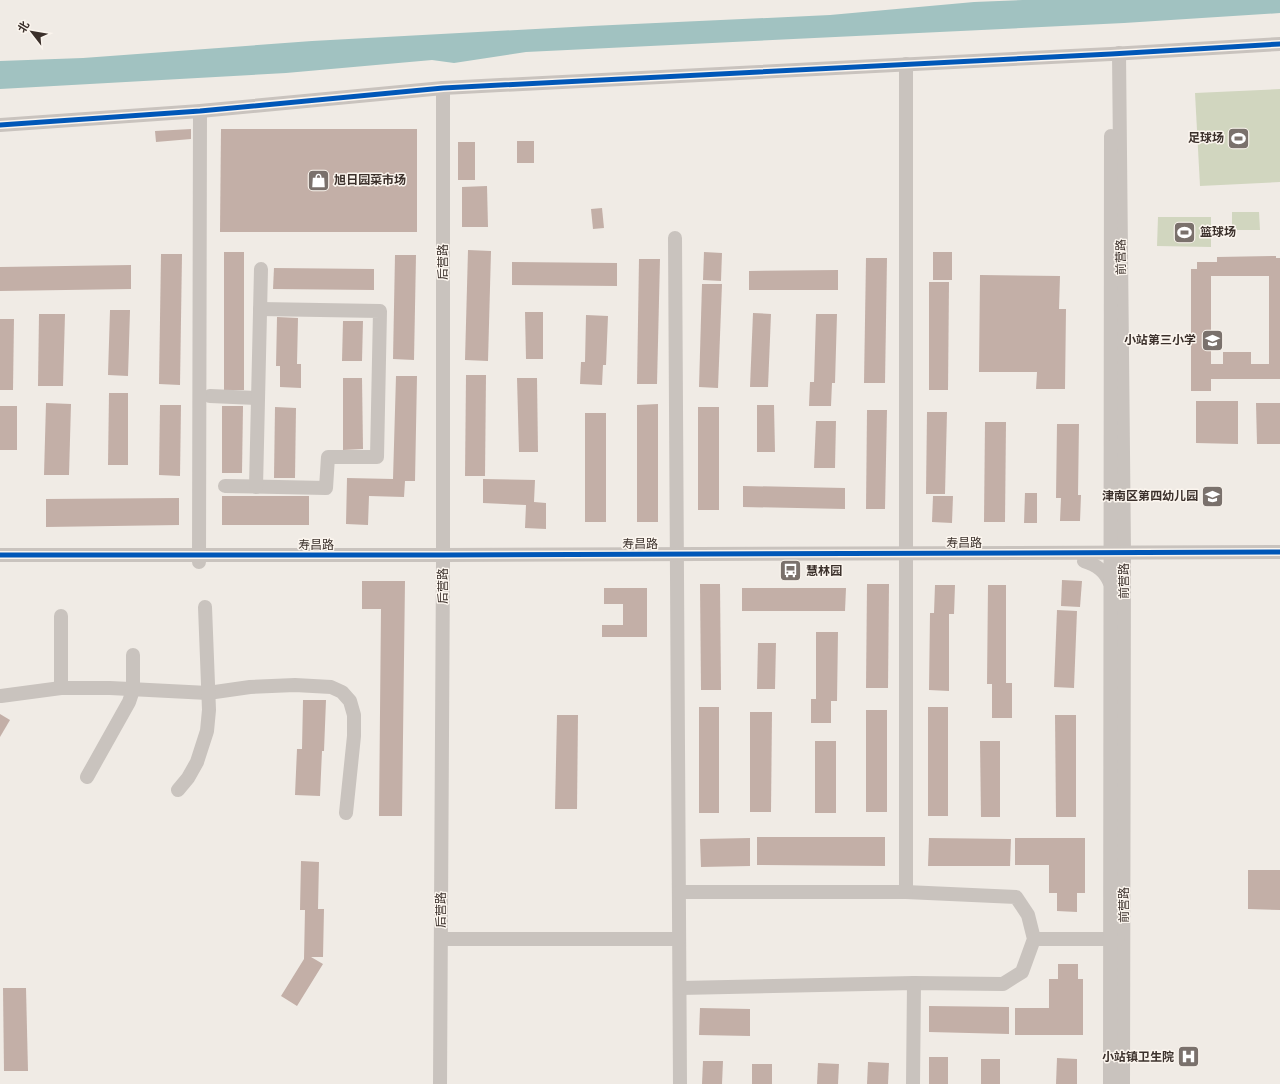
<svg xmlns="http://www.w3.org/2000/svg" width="1280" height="1084" font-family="'Public Sans','Noto Sans SC',sans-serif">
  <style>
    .green { fill: #d1d6bf }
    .water { fill: #a1c2c1 }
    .building { fill: #c3afa7; fill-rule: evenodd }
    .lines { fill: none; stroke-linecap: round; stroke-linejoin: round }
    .minor { stroke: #c9c3be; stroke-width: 14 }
    .cycleway-casing { stroke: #fbf5ee; stroke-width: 8 }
    .cycleway { stroke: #0057b8; stroke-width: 5 }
    .labels { text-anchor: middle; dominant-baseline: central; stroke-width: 3; stroke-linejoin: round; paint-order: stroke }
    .poi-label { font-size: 12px; font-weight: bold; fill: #3b302b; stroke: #fbf5ee; text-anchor: end }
    .street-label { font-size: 12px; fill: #3b302b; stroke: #fbf5ee }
  </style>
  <rect width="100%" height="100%" fill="#f0ebe5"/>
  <g class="green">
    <path d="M1280,89V182L1200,186L1195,93Z"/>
    <path d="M1232,212H1259L1260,230H1232Z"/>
    <path d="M1158,217H1211V247L1157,246Z"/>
  </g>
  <path class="water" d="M1023,0H1280V13L1124,23L526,52L454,63L432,60L286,73L0,89V61L83,58L312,41L591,26L830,15L974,2Z"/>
  <g class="building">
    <path d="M191,129V139L156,142L155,131Z"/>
    <path d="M221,129H417V232H220Z"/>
    <rect x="517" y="141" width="17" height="22"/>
    <rect x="458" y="142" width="17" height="38"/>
    <path d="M487,186L488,227H462V187Z"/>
    <path d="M602,208L604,228L593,229L591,209Z"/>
    <path d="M468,250L491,251L488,361L465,360Z"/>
    <rect x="224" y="252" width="20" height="138"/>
    <path d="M704,252L722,253L721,281L703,280Z"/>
    <rect x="933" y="252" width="19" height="28"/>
    <path d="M161,254H182L180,385L159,384Z"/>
    <path d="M395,255H416L414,360L393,359Z"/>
    <path d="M1276,256V258H1280V379H1211V391H1191V269H1197V262H1217V257ZM1211,276H1269V364H1251V352H1223V364H1211Z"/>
    <path d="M866,258H887L885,383H864Z"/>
    <path d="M639,259H660L657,384H637Z"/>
    <path d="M512,262L617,263V286L512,285Z"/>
    <path d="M131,265V289L0,291V267Z"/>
    <path d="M274,268L374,269V290L273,289Z"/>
    <path d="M838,270V290H749V271Z"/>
    <path d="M980,275L1060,276L1059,309H1066L1065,389H1036L1037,372H979Z"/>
    <path d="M929,282H949L948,390H929Z"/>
    <path d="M702,284H722L718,388L699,387Z"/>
    <path d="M110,310H130L128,376L108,375Z"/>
    <path d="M525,312H543V359H526Z"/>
    <path d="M753,313L771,314L768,387H750Z"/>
    <path d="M39,314H65L63,386H38Z"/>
    <path d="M816,314H837L835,383H832L831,406H809L810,382H814Z"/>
    <path d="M586,315L608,316L606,365H603L602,385L580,384L581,362H585Z"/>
    <path d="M277,317L298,318L297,364H301V388L280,387V366H276Z"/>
    <path d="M0,319H14L13,390H0Z"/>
    <path d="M343,321H363L362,361H342Z"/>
    <path d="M466,375H486L485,476H465Z"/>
    <path d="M396,376H417L415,481H405L404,497L369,496L368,525L346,524L347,478L393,479Z"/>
    <path d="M343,378H362L363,449L343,450Z"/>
    <path d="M517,378H537L538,452H519Z"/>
    <path d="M109,393H128V465H108Z"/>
    <path d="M1196,401H1238V444L1196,443Z"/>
    <path d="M46,403L71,404L69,475H44Z"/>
    <path d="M1256,403H1280V444H1257Z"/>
    <path d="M658,404V522H637V405Z"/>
    <path d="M160,405H181L180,476L159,475Z"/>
    <path d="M757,405H774L775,452H757Z"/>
    <rect x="0" y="406" width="17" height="44"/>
    <path d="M222,406H243L242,473H222Z"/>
    <path d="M275,407L296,408L295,478H274Z"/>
    <rect x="698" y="407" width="21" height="103"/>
    <path d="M867,410H887L885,509H866Z"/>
    <path d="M927,412H947L945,494H926Z"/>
    <rect x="585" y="413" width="21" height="109"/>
    <path d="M816,421H836L835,468H814Z"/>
    <path d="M985,422H1006L1005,522H984Z"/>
    <path d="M1057,424H1079L1078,495H1081L1080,521H1060L1061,498H1056Z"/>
    <path d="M483,479L535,480L534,502L546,503V529L525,528L526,505L483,503Z"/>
    <path d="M743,486L845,488V509L743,507Z"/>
    <path d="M1025,493H1037V523H1024Z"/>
    <rect x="222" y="496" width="87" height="29"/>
    <path d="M933,496H953L952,523L932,522Z"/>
    <path d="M179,498V525L46,527V499Z"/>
    <path d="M1062,580L1082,581L1080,607L1061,606Z"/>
    <path d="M362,581H405L402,816H379L381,609H362Z"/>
    <path d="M700,584H720L721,690H701Z"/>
    <path d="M867,584H889L888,688H866Z"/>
    <path d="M935,585H955L954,614H949V691L929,690L930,613H934Z"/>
    <path d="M988,585H1006V683H1012V718H992V684H987Z"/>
    <path d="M604,588H647V637H602V625H623V604H604Z"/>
    <path d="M742,588H846L845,611H742Z"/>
    <path d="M1057,610L1077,611L1074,688L1054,687Z"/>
    <path d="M816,632H838L837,701H831V723H811V699H816Z"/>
    <path d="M758,643H776L775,689H757Z"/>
    <path d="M303,700H326L324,751H322L320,796L295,795L297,749H302Z"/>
    <rect x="699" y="707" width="20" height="106"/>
    <rect x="928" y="707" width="20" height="109"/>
    <rect x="866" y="710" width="21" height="102"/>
    <path d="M750,712H772L771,812H750Z"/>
    <path d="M0,714L10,720L0,737Z"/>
    <path d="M557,715H578L577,809H555Z"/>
    <path d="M1055,715H1076V817H1056Z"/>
    <rect x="815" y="741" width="21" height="72"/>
    <path d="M980,741H1000V817H981Z"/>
    <path d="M757,837H885V866L757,865Z"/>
    <path d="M750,838V866L701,867L700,839Z"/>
    <path d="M929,838L1011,839L1010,866H928Z"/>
    <path d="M1015,838H1085V893H1077V912L1057,911V893H1049V865H1015Z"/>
    <path d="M301,861L319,862L318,909H324L323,957H311L323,964L297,1006L281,996L304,959L305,910H300Z"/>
    <path d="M1248,870H1280V910L1248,909Z"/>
    <path d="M1058,964H1078V979H1083V1035H1015V1008H1049V979H1058Z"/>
    <path d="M3,988H26L28,1071H4Z"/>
    <path d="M929,1006L1009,1007V1034L929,1032Z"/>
    <path d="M700,1008L750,1009V1036L699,1035Z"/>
    <rect x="929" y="1057" width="19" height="27"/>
    <path d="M1057,1058L1077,1059V1084H1056Z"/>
    <rect x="981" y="1059" width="19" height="25"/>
    <path d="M703,1061H723L722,1084H702Z"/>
    <path d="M868,1062L889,1063L888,1084H867Z"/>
    <path d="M818,1063L839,1064L838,1084H817Z"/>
    <rect x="752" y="1064" width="20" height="20"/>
  </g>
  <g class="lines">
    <g class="minor">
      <path d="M1119,53L1124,553L1123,1084"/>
      <path d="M0,125L200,111L443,88L1111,54L1280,44"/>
      <path d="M675,238L680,1084"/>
      <path d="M210,396L257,398"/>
      <path d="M225,486L326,488L328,457H377L380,311L260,309"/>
      <path d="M256,487L261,269"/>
      <path d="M0,555H443L1280,552"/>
      <path d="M1084,561C1097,565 1105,571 1110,583"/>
      <path d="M199,562L200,111"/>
      <path d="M61,616V688"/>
      <path d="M1,696L61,688H110L208,693L250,687L295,685L331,687L342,692L350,701L354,715V736L346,813"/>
      <path d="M87,777L129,702L133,690V655"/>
      <path d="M178,790L188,778L197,762L207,731L209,710L205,607"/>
      <path d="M679,892H906L1016,897L1028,915L1034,939L1022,972L1003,984L914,983L680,988"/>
      <path d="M906,892V64"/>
      <path d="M441,939H679"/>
      <path d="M1034,939H1118"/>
      <path d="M440,1084L443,562V88"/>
      <path d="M913,1084L914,983"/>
      <path d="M1110,1084L1111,136"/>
    </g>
    <defs>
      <g id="cycleway">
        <path d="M0,125L200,111L443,88L1111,54L1280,44"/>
        <path d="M0,555H443L1280,552"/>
      </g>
    </defs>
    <use href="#cycleway" class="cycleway-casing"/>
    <use href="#cycleway" class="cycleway"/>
  </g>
  <defs>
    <symbol id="stadium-square" viewBox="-11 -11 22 22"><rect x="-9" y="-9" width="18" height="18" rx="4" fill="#7a716c" stroke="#fbf5ee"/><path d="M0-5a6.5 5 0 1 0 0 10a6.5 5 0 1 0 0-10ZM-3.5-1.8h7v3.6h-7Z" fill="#fff"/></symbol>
    <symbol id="shop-square" viewBox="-11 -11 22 22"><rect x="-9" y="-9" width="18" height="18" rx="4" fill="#7a716c" stroke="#fbf5ee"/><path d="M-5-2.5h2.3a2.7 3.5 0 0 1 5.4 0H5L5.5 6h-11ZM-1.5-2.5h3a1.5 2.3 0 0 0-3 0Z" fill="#fff"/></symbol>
    <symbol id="school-square" viewBox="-11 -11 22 22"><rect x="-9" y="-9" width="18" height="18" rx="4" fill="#7a716c" stroke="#fbf5ee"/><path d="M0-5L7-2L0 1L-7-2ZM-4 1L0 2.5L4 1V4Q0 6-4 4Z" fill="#fff"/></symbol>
    <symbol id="bus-square" viewBox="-11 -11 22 22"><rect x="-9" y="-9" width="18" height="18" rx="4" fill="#7a716c" stroke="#fbf5ee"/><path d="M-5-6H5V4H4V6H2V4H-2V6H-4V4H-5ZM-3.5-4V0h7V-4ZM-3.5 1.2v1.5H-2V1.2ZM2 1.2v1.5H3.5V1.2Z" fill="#fff"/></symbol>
    <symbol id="hospital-square" viewBox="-11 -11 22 22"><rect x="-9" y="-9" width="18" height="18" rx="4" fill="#7a716c" stroke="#fbf5ee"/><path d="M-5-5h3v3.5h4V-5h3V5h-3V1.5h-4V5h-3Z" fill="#fff"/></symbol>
  </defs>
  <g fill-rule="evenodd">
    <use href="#stadium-square" x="1226" y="126" width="25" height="25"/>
    <use href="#shop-square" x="306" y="168" width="25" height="25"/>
    <use href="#stadium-square" x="1172" y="220" width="25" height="25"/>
    <use href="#school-square" x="1200" y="328" width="25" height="25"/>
    <use href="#school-square" x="1200" y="484" width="25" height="25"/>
    <use href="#bus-square" x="778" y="558" width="25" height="25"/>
    <use href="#hospital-square" x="1176" y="1044" width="25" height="25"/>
  </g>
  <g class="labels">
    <g class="poi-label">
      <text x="1224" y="138">足球场</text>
      <text x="334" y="180" text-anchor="start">旭日园菜市场</text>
      <text x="1200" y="232" text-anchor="start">篮球场</text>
      <text x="1196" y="340">小站第三小学</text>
      <text x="1198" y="496">津南区第四幼儿园</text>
      <text x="806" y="571" text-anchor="start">慧林园</text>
      <text x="1174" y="1057">小站镇卫生院</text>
    </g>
    <g class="street-label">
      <text transform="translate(1121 257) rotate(-91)">前营路</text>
      <text transform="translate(443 262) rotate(-90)">后营路</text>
      <text x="964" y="543">寿昌路</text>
      <text x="640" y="544">寿昌路</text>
      <text x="316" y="545">寿昌路</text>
      <text transform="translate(1124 581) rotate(-90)">前营路</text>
      <text transform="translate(443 586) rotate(-90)">后营路</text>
      <text transform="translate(1124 905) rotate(-90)">前营路</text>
      <text transform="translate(441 910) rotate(-90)">后营路</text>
    </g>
  </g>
  <g transform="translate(32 32) rotate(301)" stroke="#fbf5ee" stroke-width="3" paint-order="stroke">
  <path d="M0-3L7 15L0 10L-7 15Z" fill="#3b302b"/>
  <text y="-6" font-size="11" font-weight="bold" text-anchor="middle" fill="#3b302b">北</text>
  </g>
</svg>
